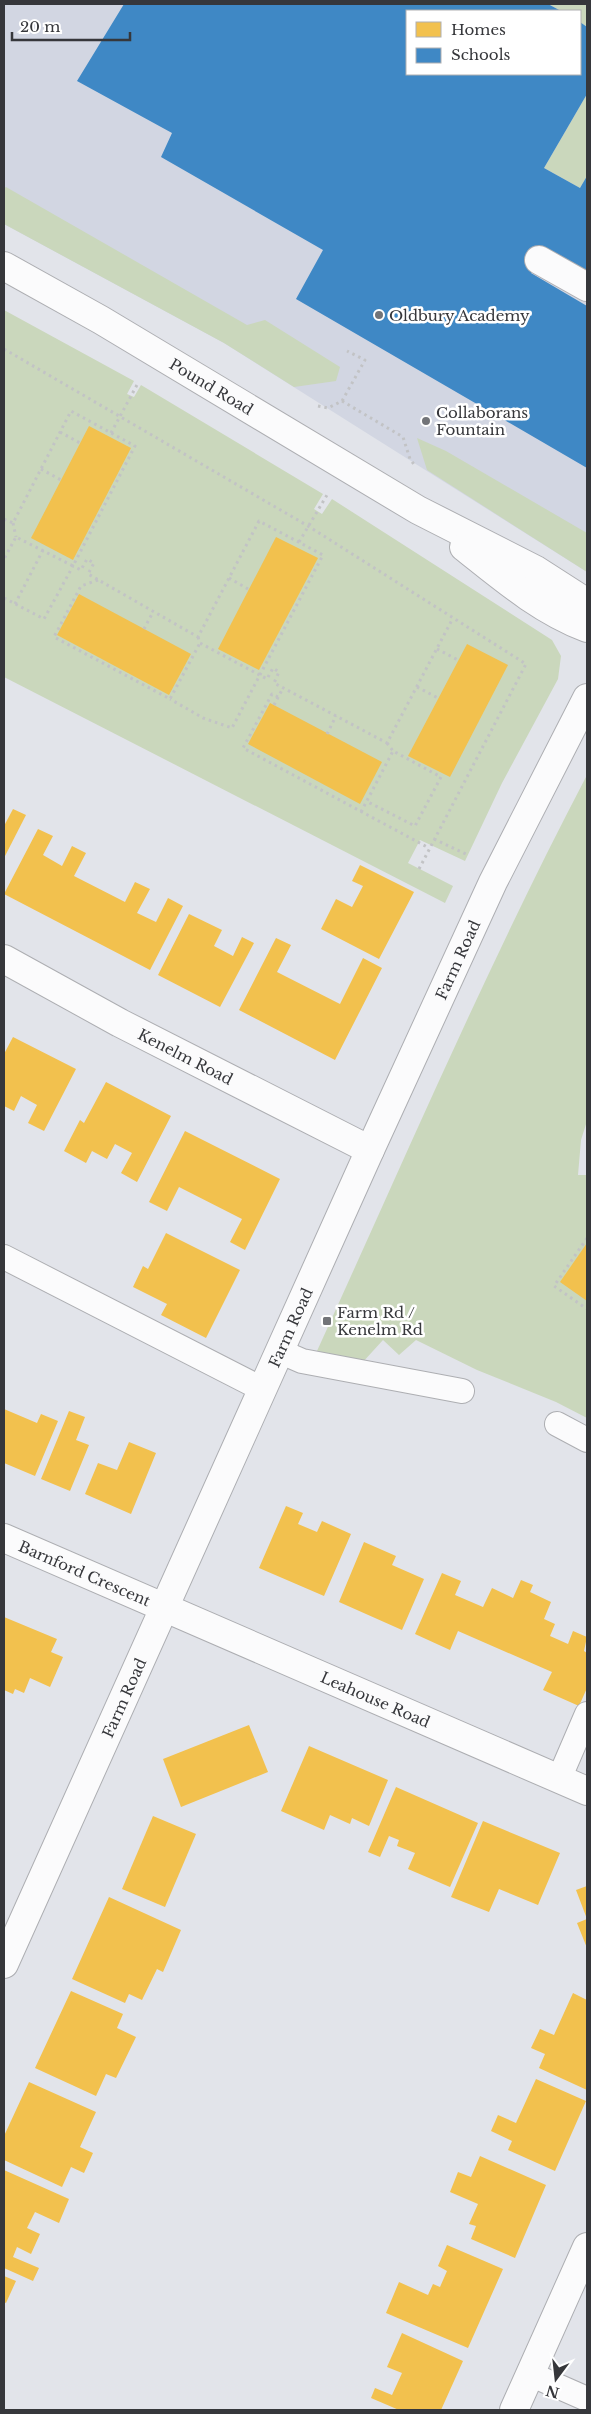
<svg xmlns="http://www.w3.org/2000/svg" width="591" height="2414" font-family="'Libre Baskerville',serif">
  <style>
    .built { fill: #d2d6e2; fill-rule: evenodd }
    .green { fill: #cad7bc }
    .homes { fill: #f2c14e }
    .schools { fill: #3f88c5 }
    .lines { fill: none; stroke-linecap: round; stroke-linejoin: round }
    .lane-casing { stroke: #adaeb2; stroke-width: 26 }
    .street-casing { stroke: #adaeb2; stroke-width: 30 }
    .secondary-casing { stroke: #adaeb2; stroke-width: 30 }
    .path { stroke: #c2c3c5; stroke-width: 3; stroke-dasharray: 2.5 4; stroke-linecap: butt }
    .lane { stroke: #fbfbfc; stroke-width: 24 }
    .street { stroke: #fbfbfc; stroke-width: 28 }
    .secondary { stroke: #fbfbfc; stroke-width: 28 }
    .poi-dot { fill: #727478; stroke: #fff; stroke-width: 2 }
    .labels { text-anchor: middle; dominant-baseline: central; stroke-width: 5; stroke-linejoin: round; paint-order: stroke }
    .poi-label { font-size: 15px; fill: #36373b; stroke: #fff; text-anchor: start }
    .street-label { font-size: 15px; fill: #36373b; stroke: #fff }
  </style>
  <rect width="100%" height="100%" fill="#e2e4ea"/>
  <path class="built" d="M4,4H587V572L224,343L4,224ZM407,11H580V74H407Z"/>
  <g class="green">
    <path d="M548,4H587V27L580,22V11H561Z"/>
    <path d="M587,94V176L580,188L544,168Z"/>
    <path d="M6,187L247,325L265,320L340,367L336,381L294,387L224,343L4,224V188Z"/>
    <path d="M4,310L134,381L127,394L134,397L141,385L323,494L314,509L322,514L332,499L552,640L561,656L558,679L502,783L465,861L420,840L408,863L453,886L445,903L4,677Z"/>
    <path d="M417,438L446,451L587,533V572L427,470Z"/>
    <path d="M587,775V1121L581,1140L578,1175H587V1418L556,1402L477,1370L416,1340L399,1355L383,1340L362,1363L317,1351C405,1158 489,962 587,775Z"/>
  </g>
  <g class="homes">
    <path d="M89,426L131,448L73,560L31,538Z"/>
    <path d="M276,537L318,558L259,670L218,649Z"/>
    <path d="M79,594L191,654L169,695L57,635Z"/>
    <path d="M467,644L508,665L450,777L408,756Z"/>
    <path d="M270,703L382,762L360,804L248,744Z"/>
    <path d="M13,809L26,815L4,858V826Z"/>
    <path d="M38,829L53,836L43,855L62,866L72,846L86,853L74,876L125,902L135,882L150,889L137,913L156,922L168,898L183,906L150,970L4,894Z"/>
    <path d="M360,865L414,892L379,959L321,929L336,899L352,907L363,886L352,881Z"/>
    <path d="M189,914L222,930L214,946L233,956L242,937L254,943L220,1007L158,975Z"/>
    <path d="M276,938L291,945L277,972L340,1004L363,958L382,968L335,1060L239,1010Z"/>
    <path d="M13,1037L76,1069L44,1131L28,1123L37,1105L21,1096L14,1111L4,1106V1054Z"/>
    <path d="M106,1082L171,1116L137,1182L121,1173L132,1153L115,1144L107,1159L92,1151L86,1163L64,1151L80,1120L84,1123Z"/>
    <path d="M185,1131L280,1179L245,1250L230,1242L242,1219L179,1187L167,1211L149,1202Z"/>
    <path d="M166,1233L240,1270L206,1338L161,1315L167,1304L133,1287L143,1266L148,1269Z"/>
    <path d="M587,1243V1301L560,1282Z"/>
    <path d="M4,1409L37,1423L41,1414L58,1421L35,1476L4,1463Z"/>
    <path d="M69,1411L85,1417L76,1440L89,1445L70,1491L41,1479Z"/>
    <path d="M129,1442L156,1453L131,1514L85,1494L98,1463L117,1470Z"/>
    <path d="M286,1506L303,1513L298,1524L317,1532L322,1521L351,1534L324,1596L259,1568Z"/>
    <path d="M364,1542L396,1556L392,1565L424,1579L402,1630L339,1602Z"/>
    <path d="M442,1573L461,1581L455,1595L483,1607L492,1588L513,1598L521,1580L533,1585L530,1592L551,1602L544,1619L555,1624L550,1636L568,1644L573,1631L587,1637L584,1651L587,1653V1688L579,1706L543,1690L552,1672L458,1631L450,1650L415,1634Z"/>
    <path d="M4,1617L57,1639L51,1652L63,1657L50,1687L30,1678L24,1693L15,1689L13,1694L4,1690Z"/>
    <path d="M249,1725L268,1772L181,1807L163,1759Z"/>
    <path d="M309,1746L388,1780L369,1826L352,1818L350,1824L330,1815L324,1830L281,1811Z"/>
    <path d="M396,1787L478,1823L450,1887L408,1869L415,1853L397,1846L399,1840L389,1836L380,1857L368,1852Z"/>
    <path d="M153,1816L196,1834L165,1907L122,1889Z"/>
    <path d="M483,1821L560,1853L538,1905L499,1889L489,1912L451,1897Z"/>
    <path d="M587,1886V1948L577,1923L587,1919L576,1890Z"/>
    <path d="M109,1897L181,1930L163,1972L157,1969L142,2000L129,1994L125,2003L72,1979Z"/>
    <path d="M71,1991L123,2014L117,2028L136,2037L116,2078L106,2074L96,2096L35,2068Z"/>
    <path d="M573,1993L587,2000V2090L539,2068L545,2054L531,2048L540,2029L554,2035Z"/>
    <path d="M536,2079L586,2101L555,2171L508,2150L512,2141L491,2131L498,2115L516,2123Z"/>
    <path d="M29,2082L96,2112L80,2147L93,2153L84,2173L71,2167L62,2187L4,2160V2136Z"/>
    <path d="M480,2156L546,2185L515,2258L471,2239L476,2226L469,2224L478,2204L450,2192L458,2172L471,2177Z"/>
    <path d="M4,2170L69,2199L59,2223L35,2212L27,2228L40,2234L31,2254L17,2247L13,2257L39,2268L33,2281L4,2268Z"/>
    <path d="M447,2245L503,2269L468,2348L386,2313L399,2282L428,2295L433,2284L440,2287L447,2271L438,2266Z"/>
    <path d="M4,2276L16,2281L6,2303L4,2302Z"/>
    <path d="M402,2333L463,2361L441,2410H399L371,2398L375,2388L392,2395L402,2373L387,2367Z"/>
  </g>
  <path class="schools" d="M124,4H548L561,11H407V74H580V22L587,27V94L544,168L580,188L587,176V274L545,249L531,273L587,306V468L296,299L323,250L161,157L172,133L77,81Z"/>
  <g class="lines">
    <defs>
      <g id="lane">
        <path d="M4,1257L262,1389"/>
        <path d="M279,1351L302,1361L462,1391"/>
        <path d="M557,1424L587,1440"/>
        <path d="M559,1779L587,1714"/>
        <path d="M530,2374L587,2399"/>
      </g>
      <g id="street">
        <path d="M539,260L587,287"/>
        <path id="s1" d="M4,959L120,1023L370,1150"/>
        <path id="s2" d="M4,1538L587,1791"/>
        <path id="s3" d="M4,1964L370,1150L493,882L587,698"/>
        <path d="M514,2410L587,2247"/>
      </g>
      <g id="secondary">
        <path id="s4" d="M4,266L101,320L418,510L536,570L578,597L587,606"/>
        <path d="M464,547C503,578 540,610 587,628"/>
      </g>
    </defs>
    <use href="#lane" class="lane-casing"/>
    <use href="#street" class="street-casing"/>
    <use href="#secondary" class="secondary-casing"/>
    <g class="path">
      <path d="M4,349L308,526L526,664L419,869"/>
      <path d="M342,401L403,437L410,459L416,467"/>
      <path d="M318,406L328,408L342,401L365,360L347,351"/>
      <path d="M60,432L80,443"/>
      <path d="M111,433L138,383"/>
      <path d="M41,469L61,480"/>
      <path d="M4,519L13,523L71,411L135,446L73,566L16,537L4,559"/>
      <path d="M13,523L16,537"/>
      <path d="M299,542L327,495"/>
      <path d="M229,578L248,589"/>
      <path d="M98,580L81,586L54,637L170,699L200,643"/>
      <path d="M4,598L44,619L73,566L81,570L87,559L94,563L88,574L198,637L259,521L323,555L232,728L203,718L170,699"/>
      <path d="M15,604L43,550"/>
      <path d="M144,629L153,612"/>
      <path d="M198,637L200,643L267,679L273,668L279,672L274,683L387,743L453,618"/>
      <path d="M437,649L458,660"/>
      <path d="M417,687L438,698"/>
      <path d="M278,697L272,694L243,748L429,848"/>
      <path d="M274,705L283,688"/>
      <path d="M327,734L336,716"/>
      <path d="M387,743L393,751"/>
      <path d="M361,812L393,751L441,777L415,826L366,801"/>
      <path d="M434,839L468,855"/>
      <path d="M587,1238L554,1286L587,1309"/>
    </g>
    <use href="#lane" class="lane"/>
    <use href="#street" class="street"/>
    <use href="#secondary" class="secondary"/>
  </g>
  <g class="poi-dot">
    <circle cx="379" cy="315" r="5"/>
    <circle cx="426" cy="421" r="5"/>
    <rect x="322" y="1316" width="10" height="10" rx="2.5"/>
  </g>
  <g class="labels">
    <g class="poi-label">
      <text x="389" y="315">Oldbury Academy</text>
      <text x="436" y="412">Collaborans<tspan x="436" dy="17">Fountain</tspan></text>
      <text x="337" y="1312">Farm Rd /<tspan x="337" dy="17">Kenelm Rd</tspan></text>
    </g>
    <g class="street-label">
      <text stroke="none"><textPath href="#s4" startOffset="240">Pound Road</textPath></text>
      <text stroke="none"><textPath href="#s3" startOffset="1102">Farm Road</textPath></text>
      <text stroke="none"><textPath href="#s1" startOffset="206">Kenelm Road</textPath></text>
      <text stroke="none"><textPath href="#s3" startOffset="698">Farm Road</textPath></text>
      <text stroke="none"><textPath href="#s2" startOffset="88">Barnford Crescent</textPath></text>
      <text stroke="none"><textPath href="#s3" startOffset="292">Farm Road</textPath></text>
      <text stroke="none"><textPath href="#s2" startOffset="405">Leahouse Road</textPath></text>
    </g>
  </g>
  <rect width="591" height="2414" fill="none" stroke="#36373b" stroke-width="10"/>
  <rect x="406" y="10" width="175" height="65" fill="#ffffff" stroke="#afafb1"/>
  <rect x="416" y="22" width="25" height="15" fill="#f2c14e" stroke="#afafb1"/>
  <text x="451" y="35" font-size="15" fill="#36373b">Homes</text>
  <rect x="416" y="48" width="25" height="15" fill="#3f88c5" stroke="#afafb1"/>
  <text x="451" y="60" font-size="15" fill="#36373b">Schools</text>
  <g transform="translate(556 2379) rotate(195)" stroke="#ffffff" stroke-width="4" paint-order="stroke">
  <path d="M0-4L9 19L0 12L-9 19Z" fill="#36373b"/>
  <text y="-8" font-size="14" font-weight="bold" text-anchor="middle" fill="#36373b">N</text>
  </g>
  <path d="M12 32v8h118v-8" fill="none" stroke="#36373b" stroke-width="2.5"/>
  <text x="20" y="32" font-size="15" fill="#36373b" stroke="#ffffff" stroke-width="4" paint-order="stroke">20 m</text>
</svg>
